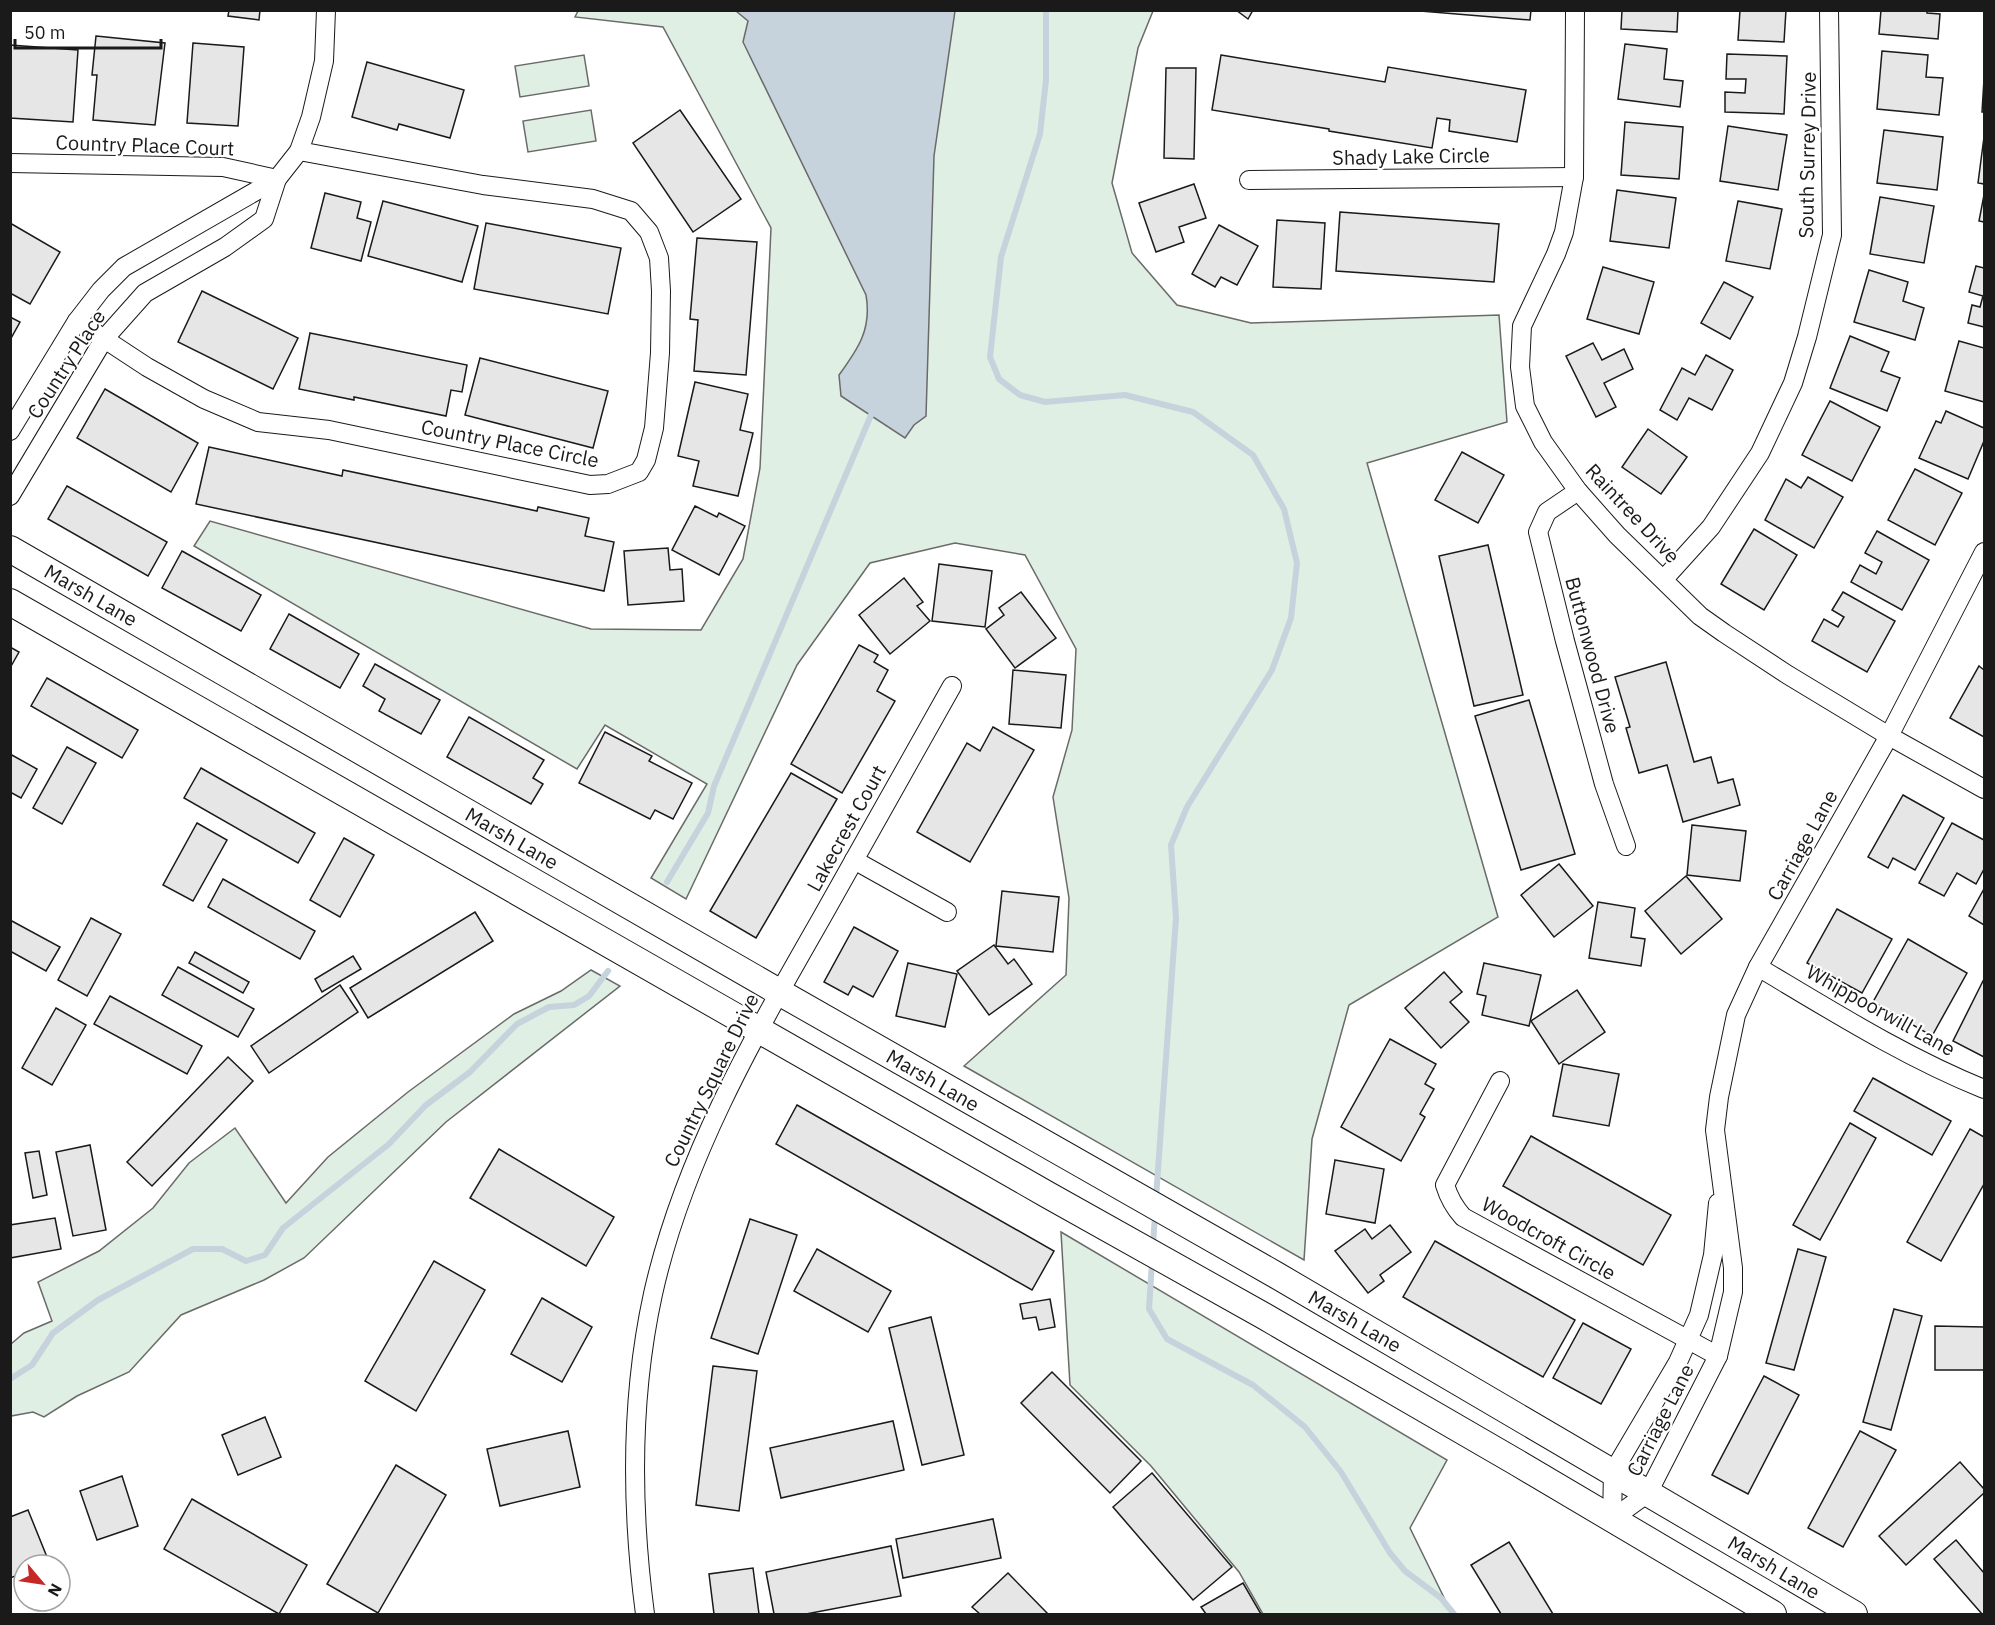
<svg xmlns="http://www.w3.org/2000/svg" width="1995" height="1625" font-family="'IBM Plex Sans',sans-serif">
  <style>
    .green { fill: #e0efe3; stroke: #6a6a6a; stroke-width: 1.5 }
    .water { fill: #c6d2dc; stroke: #6a6a6a; stroke-width: 1.5 }
    .lines { fill: none; stroke-linecap: round; stroke-linejoin: round }
    .stream { stroke: #c6d2dc; stroke-width: 6 }
    .building { fill: #e6e6e6; stroke: #1a1a1a; stroke-width: 1.5 }
    .minor-casing { stroke: #1a1a1a; stroke-width: 20 }
    .secondary-casing { stroke: #1a1a1a; stroke-width: 28 }
    .minor { stroke: #fff; stroke-width: 18 }
    .secondary { stroke: #fff; stroke-width: 26 }
    .labels { text-anchor: middle; dominant-baseline: central; stroke-width: 4.5; stroke-linejoin: round; paint-order: stroke }
    .street-label { font-size: 20px; fill: #1a1a1a; stroke: #fff }
  </style>
  <rect width="100%" height="100%" fill="#fff"/>
  <g class="green">
    <path d="M578,11H1153L1138,48L1112,183L1132,253L1177,305L1251,323L1499,315L1507,422L1367,463L1498,917L1349,1005L1312,1139L1304,1260L964,1066L1066,975L1069,898L1053,797L1072,730L1076,649L1025,555L955,543L870,563L797,665L686,899L651,878L707,784L605,725L577,769L194,546L210,521L591,629L701,630L743,559L760,468L771,228L663,27L575,17Z"/>
    <path d="M584,55L589,86L520,97L515,66Z"/>
    <path d="M591,110L596,141L528,152L523,121Z"/>
    <path d="M591,970L620,986L446,1122L304,1258L264,1280L181,1315L129,1372L77,1396L44,1417L33,1412L11,1416V1344L24,1333L52,1321L38,1282L99,1251L153,1208L189,1163L235,1128L286,1203L328,1157L408,1092L514,1014L561,991Z"/>
    <path d="M1061,1232L1447,1460L1410,1528L1452,1614H1263L1239,1572L1151,1466L1070,1385Z"/>
  </g>
  <path class="water" d="M736,11H955L934,156L926,416L914,425L905,438L841,396L839,375C858,349 872,329 866,295L743,42L748,21Z"/>
  <g class="lines">
    <g class="stream">
      <path d="M1046,10V80L1040,134L1001,257L990,357L999,379L1020,395L1045,402L1125,395L1193,412L1253,455L1284,509L1297,563L1291,618L1272,670L1187,807L1171,845L1176,918L1156,1198"/>
      <path d="M667,882L708,813L714,786L874,408"/>
      <path d="M1153,1246L1155,1214"/>
      <path d="M1152,1262L1149,1309L1167,1339L1253,1385L1305,1427L1341,1472L1390,1553L1405,1571L1441,1598L1454,1614"/>
      <path d="M10,1379L32,1365L53,1333L98,1300L193,1249H222L246,1261L265,1255L283,1228L389,1144L426,1105L470,1072L517,1024L549,1007L574,1005L589,996L608,971"/>
    </g>
  </g>
  <g class="building">
    <path d="M229,10H260L259,20L228,16Z"/>
    <path d="M1236,10H1253L1248,19Z"/>
    <path d="M1408,10H1531L1530,20Z"/>
    <path d="M1622,10H1678L1677,32L1621,29Z"/>
    <path d="M1740,10H1786L1784,42L1738,40Z"/>
    <path d="M1881,10H1927V13L1940,14L1938,39L1879,34Z"/>
    <path d="M96,36L165,43L155,125L93,120L97,75H92Z"/>
    <path d="M193,43L244,47L238,126L187,123Z"/>
    <path d="M1625,44L1667,49L1664,79L1683,81L1680,107L1618,99Z"/>
    <path d="M10,45L78,50L73,122L10,118Z"/>
    <path d="M1882,51L1928,55L1926,77L1943,78L1939,115L1877,109Z"/>
    <path d="M1727,54L1787,56L1784,114L1725,112V92L1745,93L1746,79H1726Z"/>
    <path d="M1221,55L1385,82L1388,67L1526,90L1517,142L1449,131L1450,120L1437,118L1432,148L1329,131V129L1212,110Z"/>
    <path d="M367,62L464,90L450,138L399,124L397,130L352,117Z"/>
    <path d="M1166,68H1196L1194,159L1164,158Z"/>
    <path d="M1984,79V112H1982Z"/>
    <path d="M680,110L741,199L693,232L633,143Z"/>
    <path d="M1625,122L1683,127L1679,179L1621,175Z"/>
    <path d="M1728,126L1787,135L1778,190L1720,181Z"/>
    <path d="M1884,130L1943,137L1937,190L1877,183Z"/>
    <path d="M1984,137V184L1978,183Z"/>
    <path d="M1194,184L1206,218L1179,227L1184,242L1156,252L1139,203Z"/>
    <path d="M1617,190L1676,198L1669,248L1610,241Z"/>
    <path d="M325,193L361,202L357,218L371,222L361,261L311,248Z"/>
    <path d="M1984,195V222L1979,221Z"/>
    <path d="M1880,197L1934,206L1924,263L1870,254Z"/>
    <path d="M383,201L478,226L462,282L368,256Z"/>
    <path d="M1738,201L1782,209L1770,269L1726,261Z"/>
    <path d="M1340,212L1499,224L1494,282L1336,271Z"/>
    <path d="M1277,220L1325,223L1321,289L1273,287Z"/>
    <path d="M10,223L60,252L30,304L10,293Z"/>
    <path d="M486,223L621,248L608,314L474,289Z"/>
    <path d="M1219,225L1258,246L1237,285L1221,277L1215,287L1192,274Z"/>
    <path d="M697,238L757,242L746,375L694,371L698,320L690,319Z"/>
    <path d="M1976,266L1984,268V327L1968,323L1972,305L1980,307L1983,296L1969,292Z"/>
    <path d="M1603,267L1654,282L1639,334L1587,319Z"/>
    <path d="M1869,270L1908,282L1903,301L1924,308L1915,340L1854,322Z"/>
    <path d="M1724,282L1753,297L1730,339L1701,323Z"/>
    <path d="M202,291L298,338L273,389L178,342Z"/>
    <path d="M10,317L20,322L10,340Z"/>
    <path d="M310,333L467,365L462,392L451,390L446,416L354,397V400L299,389Z"/>
    <path d="M1850,336L1889,352L1881,371L1900,378L1887,411L1830,388Z"/>
    <path d="M1959,341L1984,348V402L1945,391Z"/>
    <path d="M1593,343L1602,360L1624,349L1633,369L1604,383L1616,407L1596,417L1566,356Z"/>
    <path d="M1706,355L1733,370L1712,410L1689,398L1677,420L1660,410L1682,368L1695,375Z"/>
    <path d="M480,358L608,391L593,448L465,415Z"/>
    <path d="M695,382L748,394L740,430L753,433L738,496L693,486L699,461L678,456Z"/>
    <path d="M105,389L198,443L171,492L77,438Z"/>
    <path d="M1830,401L1880,427L1852,481L1802,455Z"/>
    <path d="M1946,411L1984,428V441L1968,479L1919,458L1936,421L1941,423Z"/>
    <path d="M1648,429L1687,457L1661,494L1622,467Z"/>
    <path d="M209,447L342,476L343,470L537,511L538,507L589,518L585,536L614,542L604,591L196,504Z"/>
    <path d="M1462,452L1504,475L1478,523L1435,500Z"/>
    <path d="M1915,469L1962,493L1935,545L1888,520Z"/>
    <path d="M1808,477L1843,497L1814,548L1765,520L1786,479L1801,488Z"/>
    <path d="M67,486L167,542L148,576L48,519Z"/>
    <path d="M695,506L717,517L719,513L745,526L719,575L672,550Z"/>
    <path d="M1754,529L1797,555L1764,610L1721,584Z"/>
    <path d="M1877,531L1929,560L1902,610L1851,582L1860,565L1876,574L1882,562L1865,553Z"/>
    <path d="M1488,545L1523,695L1474,706L1439,556Z"/>
    <path d="M668,548L670,570L682,569L684,601L628,605L624,551Z"/>
    <path d="M182,551L261,595L241,631L162,588Z"/>
    <path d="M939,564L992,571L985,627L932,621Z"/>
    <path d="M904,578L923,602L917,606L930,621L890,654L859,615Z"/>
    <path d="M1021,592L1056,638L1015,668L986,629L1004,615L999,608Z"/>
    <path d="M1843,592L1895,621L1867,672L1812,641L1824,619L1838,627L1844,617L1832,610Z"/>
    <path d="M289,614L359,654L340,688L270,649Z"/>
    <path d="M859,645L878,655L874,662L888,670L877,691L895,701L842,793L791,764Z"/>
    <path d="M10,647L19,652L10,668Z"/>
    <path d="M1666,662L1694,762L1711,757L1718,783L1733,779L1740,805L1683,822L1667,765L1639,773L1626,728L1630,727L1615,677Z"/>
    <path d="M375,664L440,700L421,734L379,711L385,699L363,686Z"/>
    <path d="M1979,666L1984,670V737L1950,718Z"/>
    <path d="M1013,670L1066,675L1061,728L1009,724Z"/>
    <path d="M47,678L138,730L122,758L31,706Z"/>
    <path d="M1529,700L1575,854L1521,870L1475,716Z"/>
    <path d="M469,717L544,760L533,778L543,784L531,804L447,757Z"/>
    <path d="M993,727L1034,750L970,862L917,832L967,743L980,751Z"/>
    <path d="M605,732L652,756L649,761L692,783L673,819L655,810L650,819L579,783Z"/>
    <path d="M67,747L96,763L62,824L33,808Z"/>
    <path d="M10,754L37,769L21,798L10,792Z"/>
    <path d="M201,768L315,833L298,863L184,798Z"/>
    <path d="M791,773L837,799L756,938L710,911Z"/>
    <path d="M1903,795L1944,818L1915,870L1893,858L1888,868L1868,857Z"/>
    <path d="M197,823L227,840L193,901L163,885Z"/>
    <path d="M1952,823L1984,840V869L1976,884L1957,873L1944,896L1919,883Z"/>
    <path d="M1692,825L1746,831L1740,881L1687,875Z"/>
    <path d="M344,838L374,855L340,917L310,900Z"/>
    <path d="M1559,864L1593,906L1554,937L1521,895Z"/>
    <path d="M1686,876L1722,919L1681,954L1645,911Z"/>
    <path d="M223,879L315,931L300,959L208,907Z"/>
    <path d="M1984,889V925L1969,916Z"/>
    <path d="M1002,891L1059,897L1053,952L996,946Z"/>
    <path d="M1598,902L1635,908L1631,937L1645,939L1641,966L1589,958Z"/>
    <path d="M1837,909L1892,939L1862,993L1807,963Z"/>
    <path d="M475,912L493,941L368,1018L350,988Z"/>
    <path d="M91,918L121,934L87,996L58,980Z"/>
    <path d="M10,920L60,947L46,971L10,951Z"/>
    <path d="M854,927L898,951L873,997L853,986L848,995L824,982Z"/>
    <path d="M1908,939L1967,973L1932,1036L1873,1002Z"/>
    <path d="M994,945L1008,964L1014,959L1032,984L989,1015L957,971Z"/>
    <path d="M195,952L249,982L243,993L189,963Z"/>
    <path d="M353,956L361,969L322,992L315,979Z"/>
    <path d="M908,963L957,974L945,1027L896,1016Z"/>
    <path d="M1484,963L1541,975L1529,1026L1482,1015L1486,996L1477,994Z"/>
    <path d="M178,967L254,1009L238,1037L162,995Z"/>
    <path d="M1444,972L1462,992L1450,1002L1469,1022L1441,1048L1405,1008Z"/>
    <path d="M1983,981L1984,982V1057L1953,1041Z"/>
    <path d="M340,985L358,1012L269,1073L251,1046Z"/>
    <path d="M1577,990L1605,1032L1559,1064L1531,1021Z"/>
    <path d="M110,996L202,1046L187,1074L94,1024Z"/>
    <path d="M56,1008L86,1025L52,1085L22,1068Z"/>
    <path d="M1390,1039L1436,1064L1425,1084L1434,1089L1420,1114L1425,1117L1401,1161L1341,1127Z"/>
    <path d="M228,1057L253,1081L152,1186L127,1162Z"/>
    <path d="M1563,1064L1619,1074L1609,1126L1553,1116Z"/>
    <path d="M1873,1078L1951,1121L1932,1155L1854,1111Z"/>
    <path d="M797,1105L1054,1251L1032,1290L776,1144Z"/>
    <path d="M1850,1123L1876,1138L1820,1240L1793,1225Z"/>
    <path d="M1970,1129L1984,1137V1184L1941,1261L1907,1242Z"/>
    <path d="M1531,1136L1671,1215L1643,1265L1503,1186Z"/>
    <path d="M90,1145L106,1230L73,1236L56,1152Z"/>
    <path d="M499,1149L614,1217L586,1266L470,1198Z"/>
    <path d="M39,1151L47,1195L33,1198L25,1153Z"/>
    <path d="M1335,1160L1384,1169L1375,1223L1326,1214Z"/>
    <path d="M55,1218L61,1249L10,1258V1225Z"/>
    <path d="M750,1219L797,1235L758,1354L711,1338Z"/>
    <path d="M1390,1225L1411,1252L1380,1275L1384,1281L1368,1293L1335,1251L1365,1229L1372,1239Z"/>
    <path d="M1435,1241L1575,1320L1543,1377L1403,1297Z"/>
    <path d="M817,1249L891,1291L868,1332L794,1291Z"/>
    <path d="M1798,1249L1826,1257L1794,1370L1766,1363Z"/>
    <path d="M434,1261L485,1290L416,1411L365,1381Z"/>
    <path d="M542,1298L592,1327L562,1382L511,1354Z"/>
    <path d="M1050,1299L1055,1327L1039,1330L1036,1317L1023,1319L1020,1304Z"/>
    <path d="M1894,1309L1922,1316L1891,1430L1863,1422Z"/>
    <path d="M931,1317L964,1455L922,1465L889,1328Z"/>
    <path d="M1583,1323L1631,1349L1601,1404L1553,1378Z"/>
    <path d="M1935,1326L1984,1327V1370H1935Z"/>
    <path d="M713,1366L757,1371L739,1511L696,1505Z"/>
    <path d="M1052,1372L1141,1461L1110,1493L1021,1403Z"/>
    <path d="M1764,1376L1799,1395L1748,1494L1712,1475Z"/>
    <path d="M265,1417L281,1457L238,1475L222,1435Z"/>
    <path d="M893,1421L904,1470L781,1498L770,1448Z"/>
    <path d="M568,1431L580,1487L500,1506L487,1449Z"/>
    <path d="M1860,1431L1896,1450L1843,1547L1808,1528Z"/>
    <path d="M1960,1462L1984,1489V1493L1906,1565L1879,1536Z"/>
    <path d="M396,1465L446,1495L378,1613L327,1584Z"/>
    <path d="M1152,1473L1232,1567L1193,1600L1113,1507Z"/>
    <path d="M122,1476L138,1526L97,1540L80,1491Z"/>
    <path d="M192,1499L307,1565L279,1614L164,1549Z"/>
    <path d="M28,1510L49,1562L43,1565H24V1573L10,1578V1517Z"/>
    <path d="M993,1519L1001,1558L903,1578L896,1539Z"/>
    <path d="M1956,1540L1984,1573V1614H1982L1934,1559Z"/>
    <path d="M1509,1542L1553,1614H1501L1471,1565Z"/>
    <path d="M891,1546L901,1596L806,1614H774L766,1572Z"/>
    <path d="M753,1568L759,1614H714L709,1574Z"/>
    <path d="M1008,1573L1048,1614H980L972,1607Z"/>
    <path d="M1243,1583L1261,1614H1206L1201,1607Z"/>
  </g>
  <g class="lines">
    <defs>
      <g id="minor">
        <path d="M1575,10L1574,177L1564,232L1556,254L1522,326L1520,367L1525,406L1543,442L1578,491L1617,535L1700,616L1724,633L1788,675L1889,736L1984,789"/>
        <path d="M10,163L223,167L277,179"/>
        <path d="M1249,180L1574,177"/>
        <path d="M77,321L147,367L204,399L258,422L329,430L590,485L608,484L639,472L646,460L654,428L660,353L661,291L659,258L649,232L631,211L593,199L483,185L299,151"/>
        <path d="M10,431L77,321L101,290L124,267L277,179"/>
        <path d="M1578,491L1547,512L1538,532L1565,641L1604,784L1626,846"/>
        <path d="M10,496L104,339L145,293L225,247L264,219L277,179L299,151L311,117L324,61L326,10"/>
        <path d="M1664,579L1711,527L1760,453L1793,383L1807,337L1832,235L1829,10"/>
        <path d="M854,860L947,912"/>
        <path d="M1758,967C1832,1011 1905,1057 1984,1089"/>
        <path d="M1500,1081L1445,1185C1449,1198 1454,1207 1463,1217L1718,1356"/>
        <path d="M1612,1519L1648,1493L1718,1356L1733,1292V1268L1715,1130L1719,1097L1736,1015L1758,967L1889,736L1984,552"/>
        <path d="M1612,1519L1613,1472L1678,1362L1699,1315L1713,1255L1718,1203"/>
        <path d="M645,1614C631,1508 630,1399 653,1294C683,1159 753,1038 821,919C865,841 908,764 952,686"/>
      </g>
      <g id="secondary">
        <path d="M10,549L779,992L1276,1275L1854,1614"/>
        <path d="M10,602L1048,1195L1264,1316L1516,1462L1773,1614"/>
      </g>
    </defs>
    <use href="#minor" class="minor-casing"/>
    <use href="#secondary" class="secondary-casing"/>
    <use href="#minor" class="minor"/>
    <use href="#secondary" class="secondary"/>
  </g>
  <g class="labels">
    <g class="street-label">
      <text transform="translate(145 145) rotate(2)">Country Place Court</text>
      <text transform="translate(1807 155) rotate(-89)">South Surrey Drive</text>
      <text transform="translate(1411 156) rotate(-1)">Shady Lake Circle</text>
      <text transform="translate(66 364) rotate(-57)">Country Place</text>
      <text transform="translate(510 443) rotate(11)">Country Place Circle</text>
      <text transform="translate(1633 513) rotate(47)">Raintree Drive</text>
      <text transform="translate(91 595) rotate(30)">Marsh Lane</text>
      <text transform="translate(1593 655) rotate(75)">Buttonwood Drive</text>
      <text transform="translate(846 828) rotate(-61)">Lakecrest Court</text>
      <text transform="translate(512 838) rotate(30)">Marsh Lane</text>
      <text transform="translate(1802 845) rotate(-61)">Carriage Lane</text>
      <text transform="translate(1881 1010) rotate(29)">Whippoorwill Lane</text>
      <text transform="translate(711 1080) rotate(-64)">Country Square Drive</text>
      <text transform="translate(933 1080) rotate(30)">Marsh Lane</text>
      <text transform="translate(1549 1238) rotate(29)">Woodcroft Circle</text>
      <text transform="translate(1355 1321) rotate(30)">Marsh Lane</text>
      <text transform="translate(1660 1420) rotate(-63)">Carriage Lane</text>
      <text transform="translate(1774 1567) rotate(31)">Marsh Lane</text>
    </g>
  </g>
  <rect width="1995" height="1625" fill="none" stroke="#1a1a1a" stroke-width="24"/>
  <g transform="translate(42 1583) rotate(119)"><circle r="28" fill="#ffffff" stroke="#a3a3a3" stroke-width="1.5"/>
  <path d="M0-4.5L10 22L0 15L-10 22Z" fill="#c62828"/>
  <text y="-9" font-size="16" font-weight="bold" text-anchor="middle" fill="#1a1a1a">N</text>
  </g>
  <path d="M15 39v9h146v-9" fill="none" stroke="#1a1a1a" stroke-width="3"/>
  <text x="24" y="39" font-size="18" fill="#1a1a1a" stroke="#ffffff" stroke-width="4.5" paint-order="stroke">50 m</text>
</svg>
